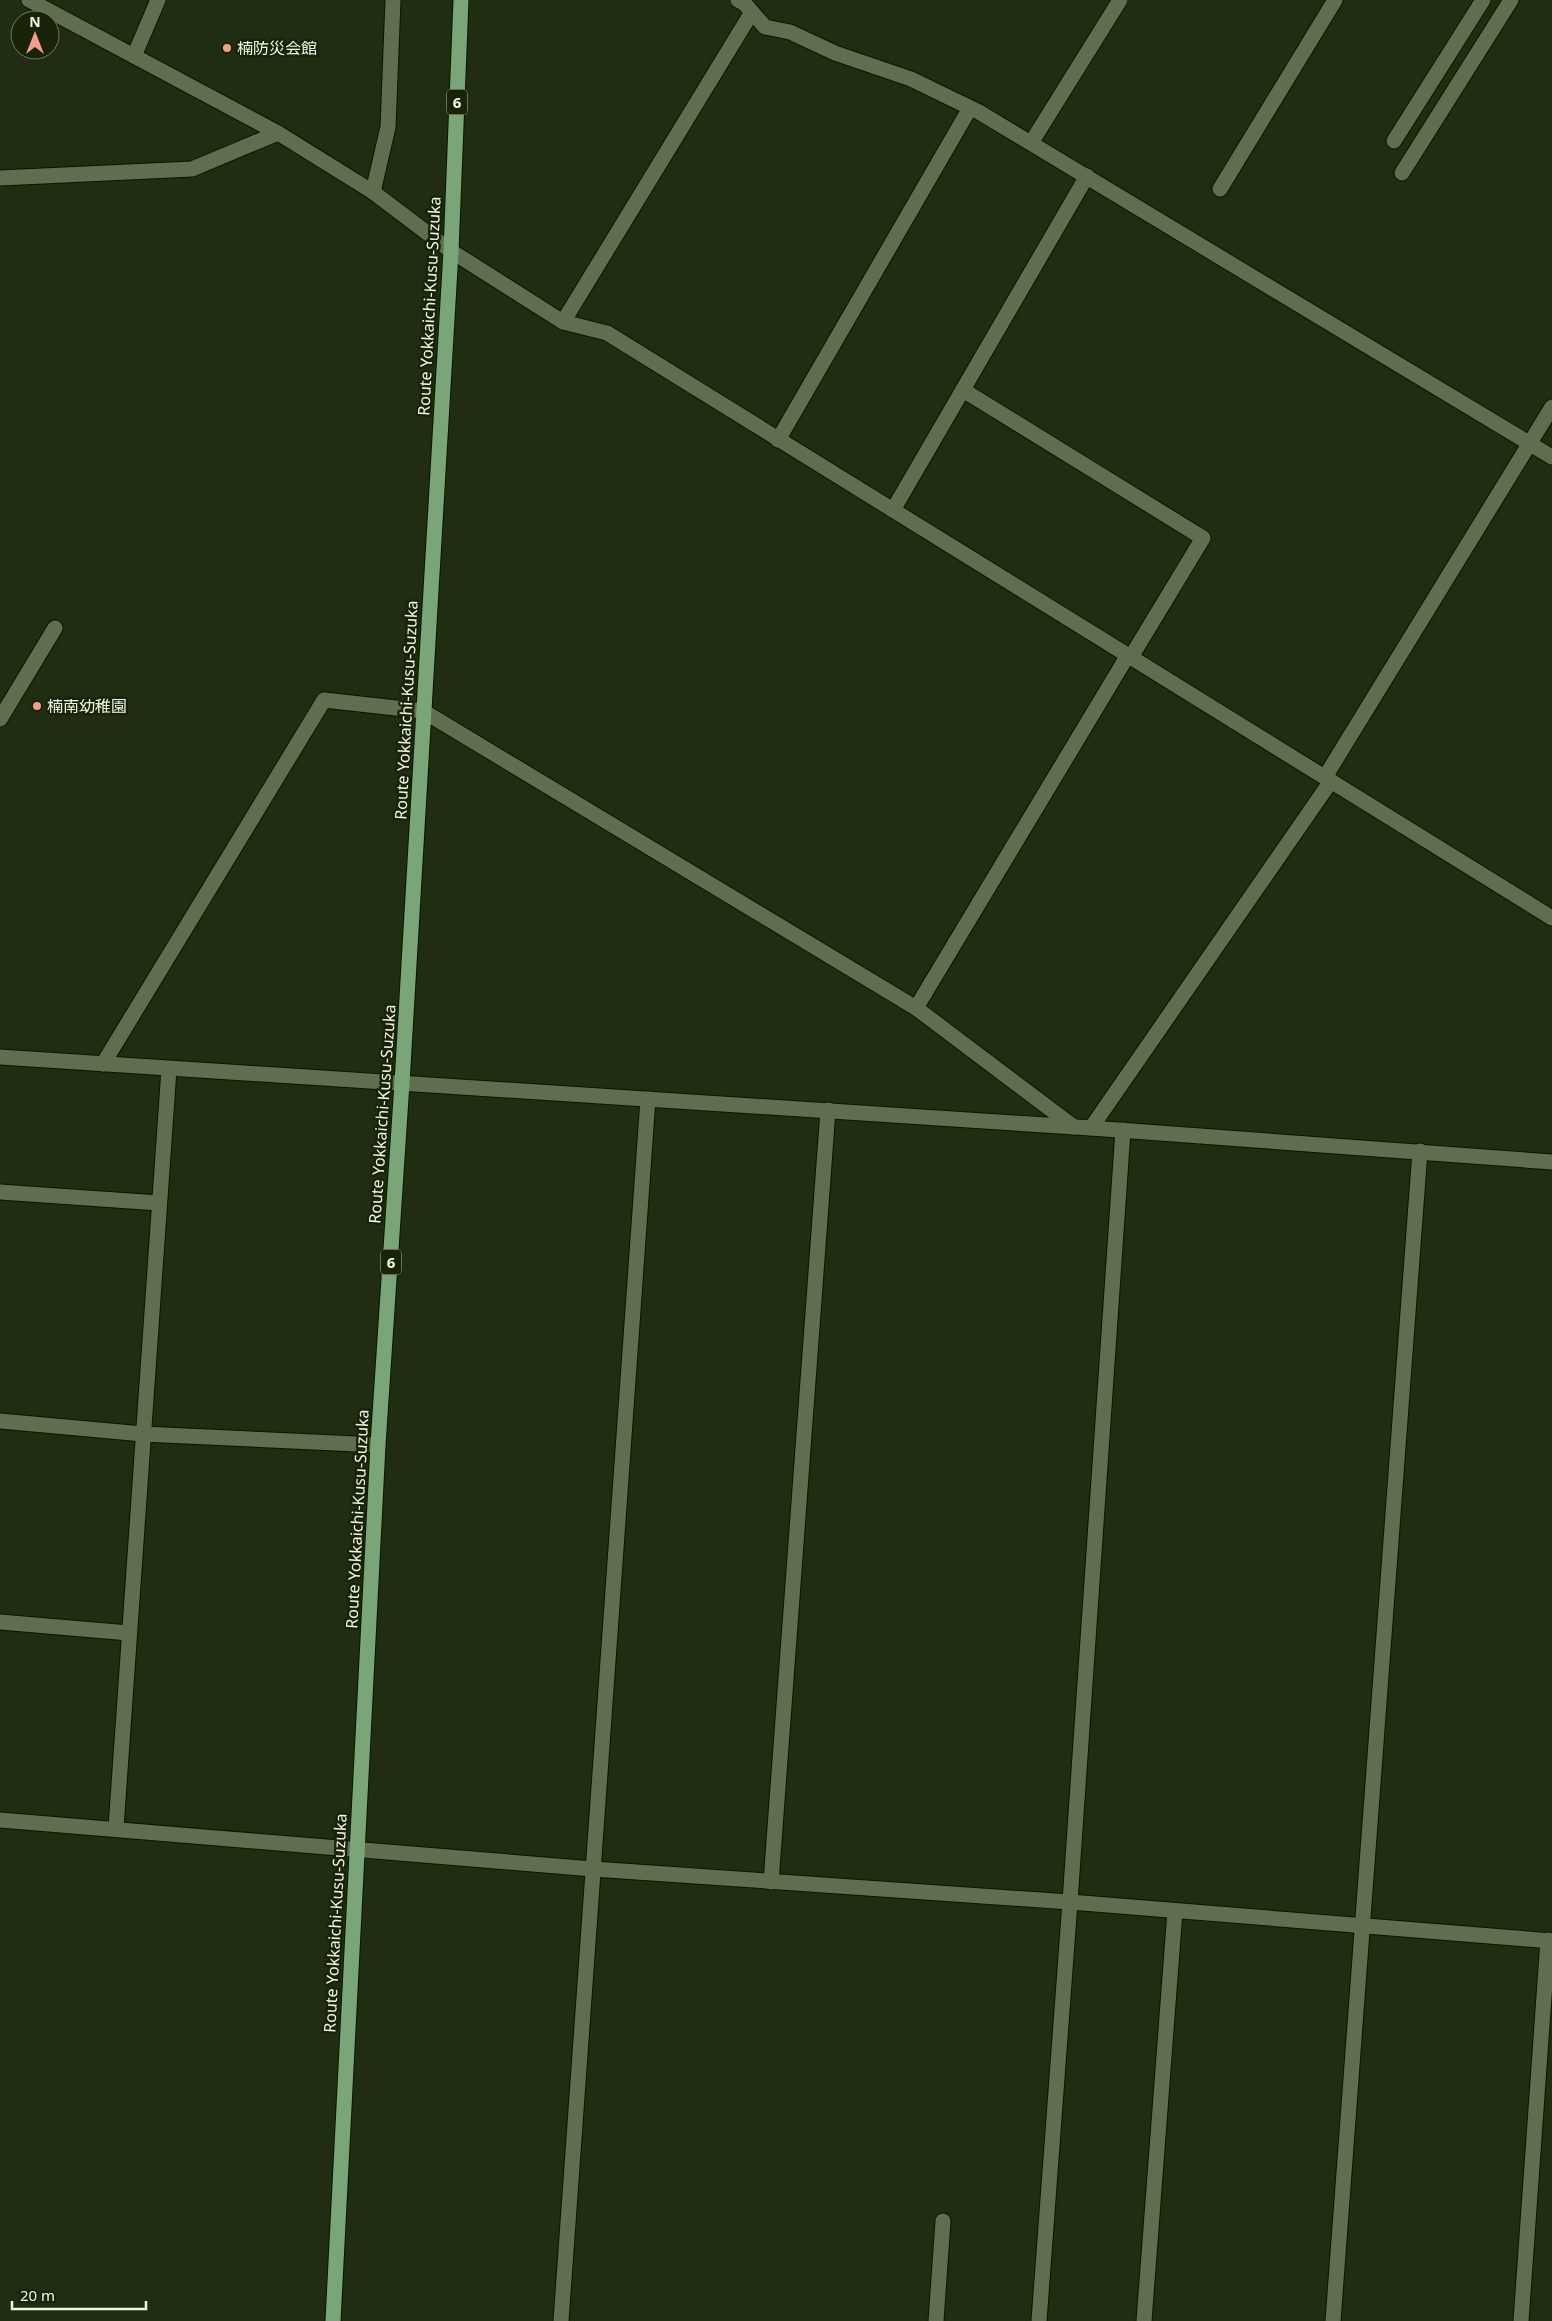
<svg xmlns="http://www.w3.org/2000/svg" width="1552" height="2321" font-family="'Noto Sans','Noto Sans JP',sans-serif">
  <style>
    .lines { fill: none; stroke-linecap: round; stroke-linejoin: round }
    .minor-casing { stroke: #0a1500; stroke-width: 17 }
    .major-casing { stroke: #0a1500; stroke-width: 17 }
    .minor { stroke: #606e50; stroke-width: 15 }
    .major { stroke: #79a578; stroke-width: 15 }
    .poi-dot { fill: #f49e89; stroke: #182308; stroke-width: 2 }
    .labels { text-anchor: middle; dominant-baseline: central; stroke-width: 5; stroke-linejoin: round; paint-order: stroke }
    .shield { fill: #182308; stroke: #aeb8a4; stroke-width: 1 }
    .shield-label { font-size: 15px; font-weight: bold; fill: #eff8e7 }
    .poi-label { font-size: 16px; fill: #eff8e7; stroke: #182308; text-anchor: start }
    .street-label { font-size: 16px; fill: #eff8e7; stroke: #182308 }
  </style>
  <rect width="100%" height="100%" fill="#212d12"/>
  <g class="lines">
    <defs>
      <g id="minor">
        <path d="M29,0L278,133L373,192L451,251L563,322L607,333L1552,918"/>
        <path d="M738,0L745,4L765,27L790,32L835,53L911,79L979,112L1552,457"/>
        <path d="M134,56L158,0"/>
        <path d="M1394,141L1483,0"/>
        <path d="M1031,143L1120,0"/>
        <path d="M1402,173L1511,0"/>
        <path d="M0,178L192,169L278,133"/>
        <path d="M1220,189L1335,0"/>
        <path d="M373,192L388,127L393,0"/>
        <path d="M563,322L752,12"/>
        <path d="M963,390L1203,538L1131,657"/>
        <path d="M778,440L970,108"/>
        <path d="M893,510L1087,176"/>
        <path d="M0,719L55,628"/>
        <path d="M1325,777L1552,407"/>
        <path d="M916,1008L1128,655"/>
        <path d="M0,1057L1091,1128L1552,1162"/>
        <path d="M103,1064L324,700L423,711L916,1008L1074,1127"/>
        <path d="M1091,1128L1331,781"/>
        <path d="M0,1192L159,1203"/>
        <path d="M0,1421L143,1434L378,1445"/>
        <path d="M0,1622L129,1633"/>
        <path d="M0,1820L593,1869L1070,1902L1552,1941"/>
        <path d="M116,1828L169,1069"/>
        <path d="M771,1882L828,1110"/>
        <path d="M561,2321L648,1099"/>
        <path d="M936,2321L943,2221"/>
        <path d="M1039,2321L1070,1902L1123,1130"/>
        <path d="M1144,2321L1175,1911"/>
        <path d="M1333,2321L1420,1151"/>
        <path d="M1521,2321L1548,1940"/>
      </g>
      <path id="major" d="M333,2321L378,1445L402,1083L451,251L461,0"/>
    </defs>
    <use href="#minor" class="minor-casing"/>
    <use href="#major" class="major-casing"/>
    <use href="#minor" class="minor"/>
    <use href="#major" class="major"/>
  </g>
  <g class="poi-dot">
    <circle cx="227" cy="48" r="5"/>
    <circle cx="37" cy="706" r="5"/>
  </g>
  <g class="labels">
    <g class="shield">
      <rect x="447" y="89.5" width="20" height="25" rx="4"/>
      <rect x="381" y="1249.5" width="20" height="25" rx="4"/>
    </g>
    <g class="shield-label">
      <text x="457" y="102">6</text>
      <text x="391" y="1262">6</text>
    </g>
    <g class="poi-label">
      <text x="237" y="48">楠防災会館</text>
      <text x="47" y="706">楠南幼稚園</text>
    </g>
    <g class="street-label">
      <text transform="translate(429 306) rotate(-87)">Route Yokkaichi-Kusu-Suzuka</text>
      <text transform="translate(406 710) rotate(-87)">Route Yokkaichi-Kusu-Suzuka</text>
      <text transform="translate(382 1114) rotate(-86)">Route Yokkaichi-Kusu-Suzuka</text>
      <text transform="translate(357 1519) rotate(-87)">Route Yokkaichi-Kusu-Suzuka</text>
      <text transform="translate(335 1923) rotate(-87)">Route Yokkaichi-Kusu-Suzuka</text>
    </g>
  </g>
  <g transform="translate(35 35)"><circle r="24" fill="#182308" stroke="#6e7861"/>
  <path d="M0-4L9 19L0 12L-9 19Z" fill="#f49e89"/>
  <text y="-8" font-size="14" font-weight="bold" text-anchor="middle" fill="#eff8e7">N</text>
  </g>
  <path d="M12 2301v8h134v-8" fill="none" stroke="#eff8e7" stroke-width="2.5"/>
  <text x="20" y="2301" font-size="15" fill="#eff8e7" stroke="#182308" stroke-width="4" paint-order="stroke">20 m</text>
</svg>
